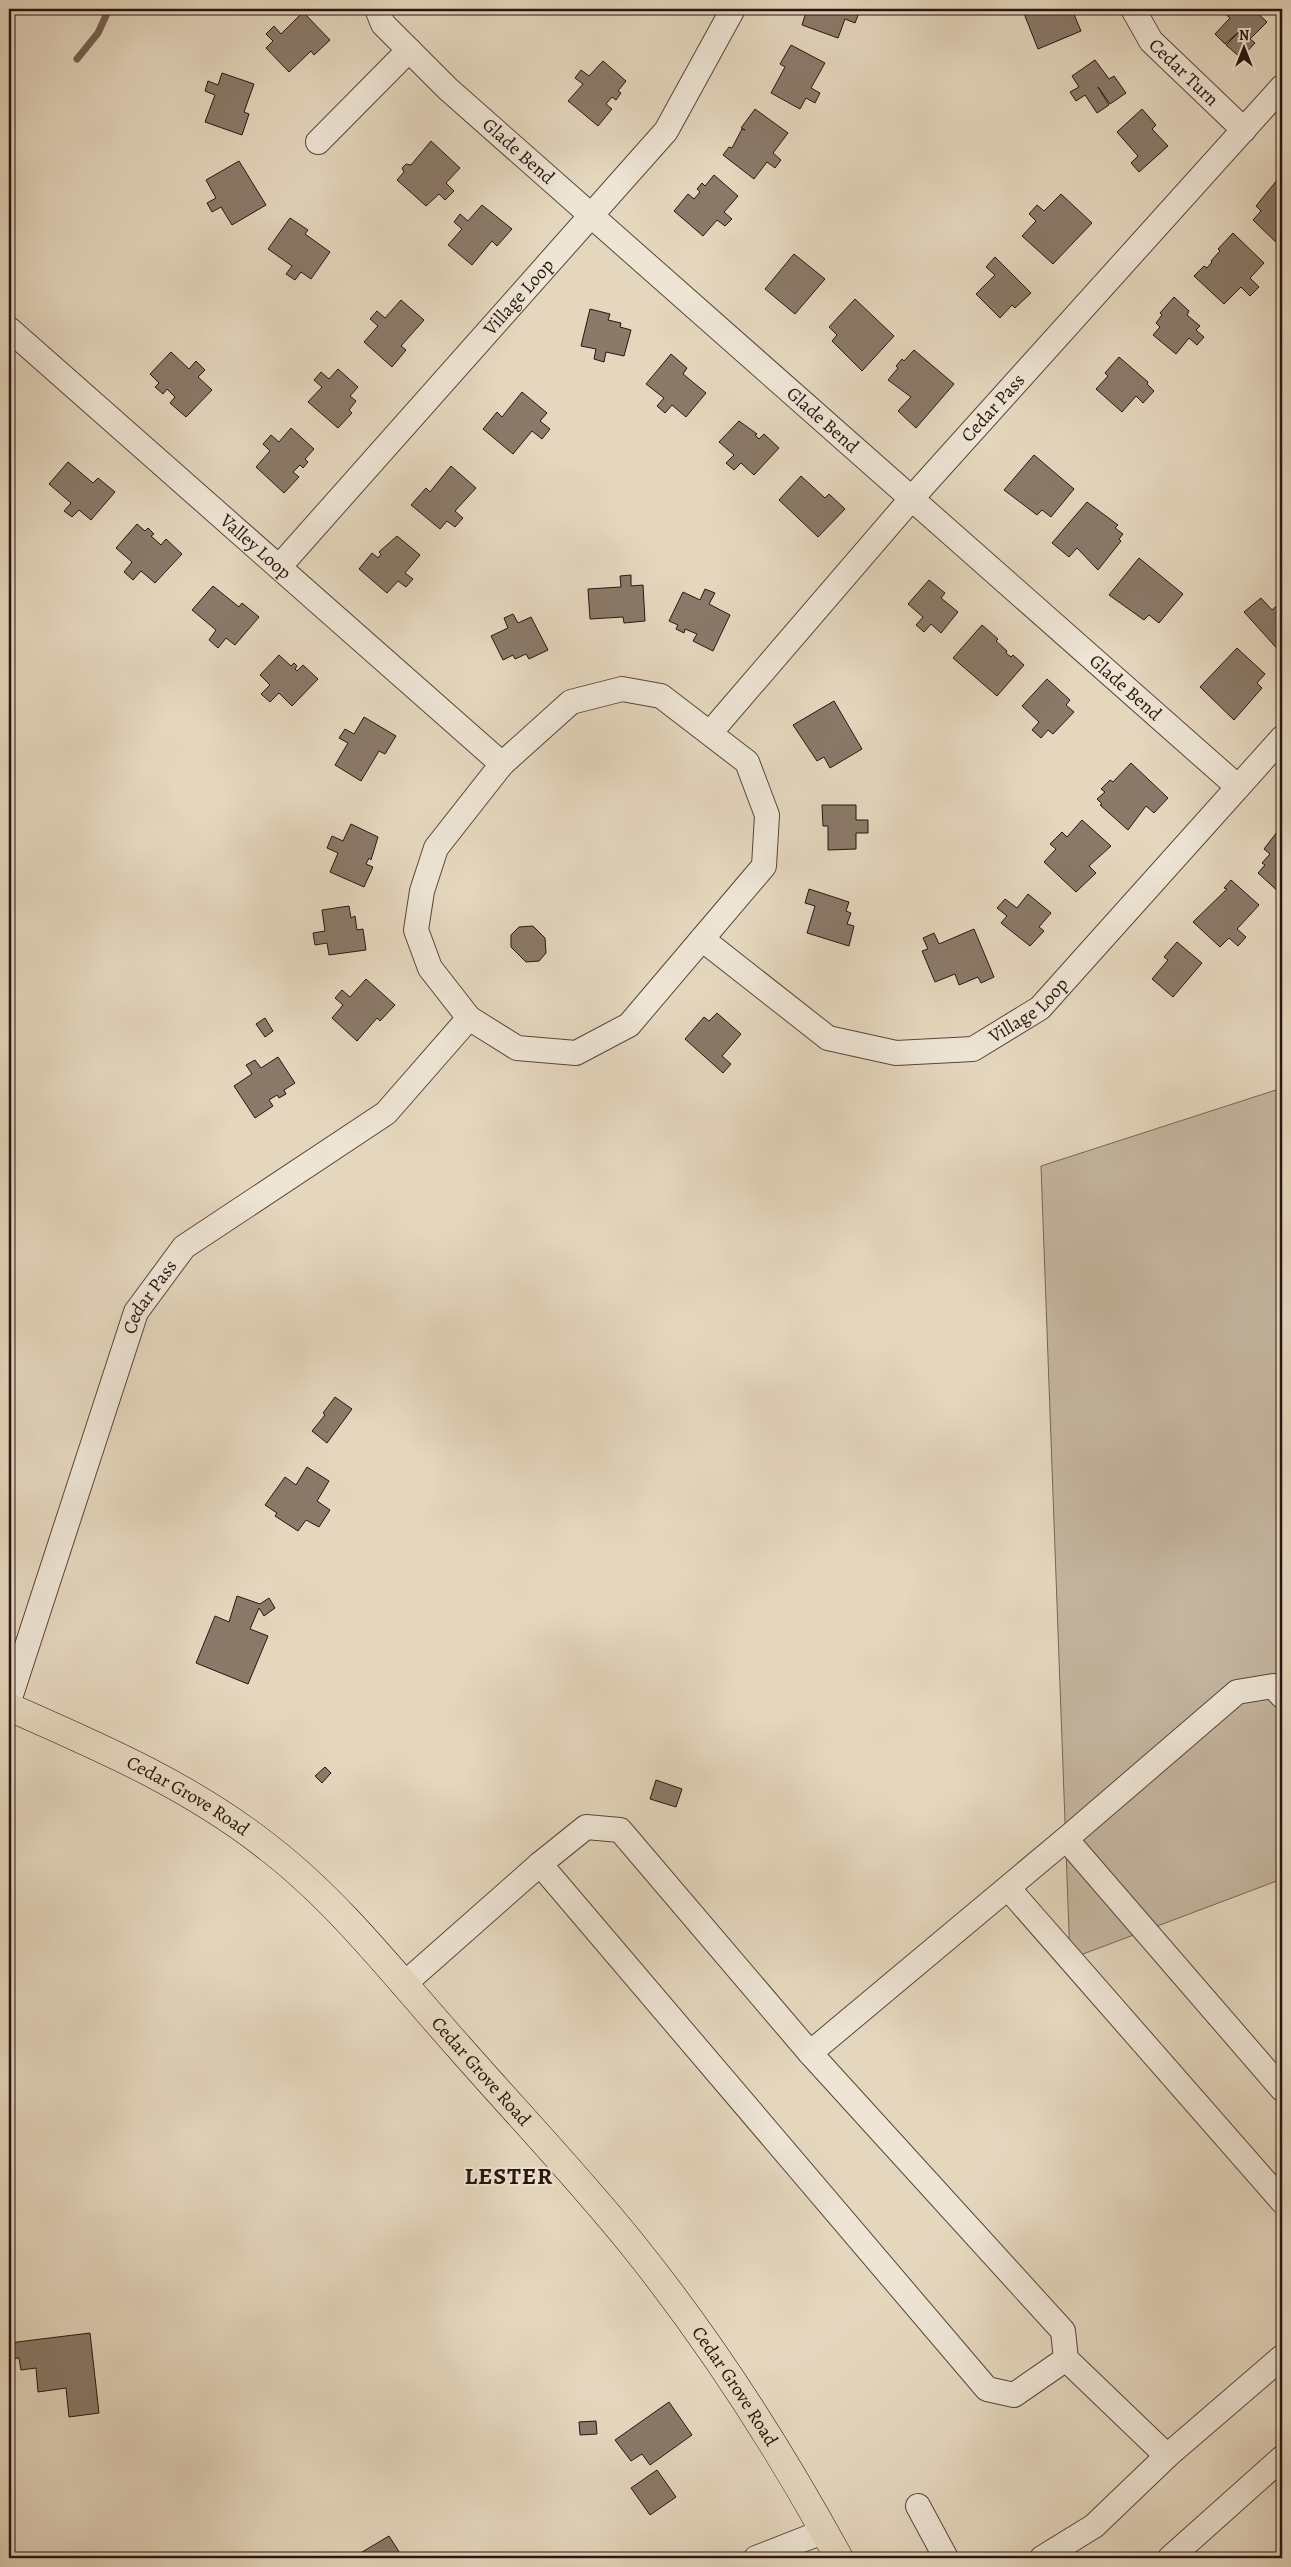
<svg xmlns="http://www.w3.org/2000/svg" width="1291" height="2567" font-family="Alegreya,serif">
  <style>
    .green { fill: #c5b6a0; stroke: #766657 }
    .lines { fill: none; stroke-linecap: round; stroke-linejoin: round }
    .stream { stroke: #736254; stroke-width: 7 }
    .building { fill: #8a7a6a; stroke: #28150e }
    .minor-casing { stroke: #57463a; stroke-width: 26 }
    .major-casing { stroke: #28150e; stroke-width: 29 }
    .minor { stroke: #eee5d5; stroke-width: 24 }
    .major { stroke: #e5d7be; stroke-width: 28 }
    .labels { text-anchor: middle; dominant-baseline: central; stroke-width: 4; stroke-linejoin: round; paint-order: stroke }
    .street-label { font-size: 19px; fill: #28150e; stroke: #eee5d5 }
    .district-label { font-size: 24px; font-weight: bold; letter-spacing: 1px; fill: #28150e; stroke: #eee5d5 }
  </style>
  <rect width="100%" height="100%" fill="#e5d7be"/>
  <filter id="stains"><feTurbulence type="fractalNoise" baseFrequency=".004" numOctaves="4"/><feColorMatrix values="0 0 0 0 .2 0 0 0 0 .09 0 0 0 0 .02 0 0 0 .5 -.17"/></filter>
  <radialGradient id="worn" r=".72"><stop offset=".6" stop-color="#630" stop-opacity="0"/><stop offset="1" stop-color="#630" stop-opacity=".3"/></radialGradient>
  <path class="green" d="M1282,1088V1879L1070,1959L1041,1166Z"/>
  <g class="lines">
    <path class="stream" d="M77,59L98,33L109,9"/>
  </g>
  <g class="building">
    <path d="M807,9H849L859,13L855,23L845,19L838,38L802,25Z"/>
    <path d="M1014,9H1062L1065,15L1073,12L1081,31L1038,49L1023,11L1016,14Z"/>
    <path d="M1225,9L1237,11L1253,9L1267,22L1250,39L1255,43L1241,58L1226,45L1241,30L1225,44L1215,34L1230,18L1222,11Z"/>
    <path d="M303,12L330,40L314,55L311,51L289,72L266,48L273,41L266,34L274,26L281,34Z"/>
    <path d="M791,45L825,63L811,88L820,93L815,103L806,98L800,109L771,93L785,67L780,64Z"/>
    <path d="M1095,60L1109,79L1114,76L1126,93L1110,104L1098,87L1109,105L1097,113L1085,95L1076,101L1070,92L1079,87L1072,76Z"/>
    <path d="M603,61L626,81L618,91L621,93L616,100L612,97L606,104L612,109L598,126L568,101L583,84L575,78L581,70L589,76Z"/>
    <path d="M222,73L254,84L244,112L249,114L242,135L205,122L215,95L205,91L208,81L218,85Z"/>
    <path d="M755,109L788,133L773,153L781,160L775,168L767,162L754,179L723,155L729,147L732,148L742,129L745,130L741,128Z"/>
    <path d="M1142,109L1156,125L1152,129L1168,146L1139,172L1131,163L1138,156L1117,132Z"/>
    <path d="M431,141L460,168L446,183L454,191L445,200L439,194L426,206L397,180L404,172L402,168L406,164L411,165Z"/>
    <path d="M239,161L266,205L232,225L221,207L212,212L207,203L216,198L206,180Z"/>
    <path d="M1282,174V242L1279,245L1253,220L1261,211L1256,206Z"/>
    <path d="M714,175L738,196L724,212L732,219L725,226L717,220L703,236L674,211L688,194L694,199L700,192L697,189L702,183L705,186Z"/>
    <path d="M1061,194L1092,223L1053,264L1022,236L1036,221L1029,214L1037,205L1044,211Z"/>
    <path d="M482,205L512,229L497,246L492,241L472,265L448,245L462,229L454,222L460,214L468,221Z"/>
    <path d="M290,218L308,230L305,234L330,252L311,279L301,272L295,280L286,274L292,266L268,249Z"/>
    <path d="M1233,233L1264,263L1250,278L1259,287L1250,296L1241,287L1224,304L1194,276L1204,266L1207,268L1212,262L1211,261L1220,251L1218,249Z"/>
    <path d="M794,254L825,279L795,314L765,289Z"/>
    <path d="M995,257L1031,293L1015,308L1012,305L1000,318L976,294L995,275L986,267Z"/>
    <path d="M1174,297L1189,311L1187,315L1200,326L1196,330L1204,337L1197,345L1189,338L1176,354L1153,335L1160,327L1156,323L1162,315L1160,313Z"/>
    <path d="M855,299L894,336L862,371L832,341L837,335L829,327Z"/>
    <path d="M401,300L424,320L401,346L406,350L392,367L364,342L378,326L370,319L377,311L385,318Z"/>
    <path d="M590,309L610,314L608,320L621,323L620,327L631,330L624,356L606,352L604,362L594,359L596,349L581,346Z"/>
    <path d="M914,350L954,384L916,428L898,411L911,397L888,380L898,368L896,366L902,359L904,361Z"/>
    <path d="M171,352L189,369L196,361L205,370L198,377L212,390L186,417L170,403L175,397L167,389L163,394L155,387L159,383L150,374Z"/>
    <path d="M671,354L687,368L683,374L706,393L686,417L672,405L665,413L657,406L664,398L646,384Z"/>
    <path d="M1119,357L1148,382L1147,384L1154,391L1143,403L1136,396L1122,412L1096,389L1108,376L1105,373Z"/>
    <path d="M338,369L358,387L350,396L356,401L349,410L352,413L338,428L308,402L322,387L314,380L321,372L329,379Z"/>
    <path d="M522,392L547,413L540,421L550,429L542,439L532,431L513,454L483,429L497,412L502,417Z"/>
    <path d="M739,421L757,434L755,435L759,439L764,434L779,448L754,475L741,463L734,470L726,463L734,455L719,442Z"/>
    <path d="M291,428L314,449L305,459L308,462L303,468L300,465L293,472L299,477L284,493L256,467L270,451L263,444L271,435L279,442Z"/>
    <path d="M1034,455L1074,489L1051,517L1042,510L1037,515L1004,490Z"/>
    <path d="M68,462L93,483L98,478L115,492L91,520L79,510L72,517L64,511L71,503L49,484Z"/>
    <path d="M451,466L476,488L455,511L463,518L455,527L447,521L440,529L411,505L426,488L430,492Z"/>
    <path d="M801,476L825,498L829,494L845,509L818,537L779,500Z"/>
    <path d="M1087,502L1118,525L1115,528L1123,534L1119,539L1121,541L1098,570L1077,548L1069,557L1052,543Z"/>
    <path d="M137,524L145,531L148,528L154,534L151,536L161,545L166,539L182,554L155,583L141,571L133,580L124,572L132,562L116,548Z"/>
    <path d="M397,536L420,555L405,573L413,579L406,587L398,581L387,593L359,569L372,553L378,558L381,554L379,552Z"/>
    <path d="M1139,558L1183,594L1159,623L1149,615L1144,620L1109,595Z"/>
    <path d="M631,575V586L643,585L645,621L624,623L623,617L590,619L588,589L621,587L620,576Z"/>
    <path d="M929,580L945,593L941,598L958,612L941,633L931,624L924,632L916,625L923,617L908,604Z"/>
    <path d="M213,586L239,607L242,603L259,617L235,645L226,638L218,648L209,640L216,630L192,610Z"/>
    <path d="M705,589L715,593L709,604L730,615L713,651L693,641L697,634L685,629L684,633L676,629L678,625L669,621L683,592L700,600Z"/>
    <path d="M1261,598L1272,610L1282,601V654L1244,612Z"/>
    <path d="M513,614L518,623L531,617L548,650L529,659L526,654L515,659L513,655L503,660L491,636L508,628L504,618Z"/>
    <path d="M982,625L998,639L996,641L1007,651L1006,653L1011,657L1013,655L1024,665L997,696L953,658Z"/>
    <path d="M1237,648L1265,674L1257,683L1262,688L1234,720L1200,687Z"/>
    <path d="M279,655L291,666L294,663L297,666L295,669L297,671L303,665L318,679L292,706L279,693L270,702L261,694L270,685L260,675Z"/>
    <path d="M1047,679L1070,700L1066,705L1074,712L1053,734L1048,730L1041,738L1032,730L1039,722L1022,706Z"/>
    <path d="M834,701L862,749L830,768L824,757L817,761L793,725Z"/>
    <path d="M364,717L396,736L385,754L379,751L361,781L335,765L348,743L339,738L345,729L354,734Z"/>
    <path d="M1131,763L1168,798L1154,813L1146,806L1128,830L1100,805L1102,804L1097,799L1105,792L1101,789L1110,780L1113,782Z"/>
    <path d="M822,805H856V820H868V833H856V849L828,850V826H823Z"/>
    <path d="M1082,820L1111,846L1089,866L1096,873L1076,892L1044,862L1056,849L1050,844L1062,832L1067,837Z"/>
    <path d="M351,824L378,837L371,860L369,858L366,864L373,867L364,887L330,872L338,853L327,848L332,836L343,841Z"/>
    <path d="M1277,832L1282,837V895L1258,873L1265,865L1262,863L1270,854L1264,849Z"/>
    <path d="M1231,880L1259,905L1237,929L1246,937L1238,946L1229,938L1220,947L1193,922L1227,889L1224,888Z"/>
    <path d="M809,889L849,902L846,911L851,913L847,924L854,926L849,946L807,933L815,906L805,903Z"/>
    <path d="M1028,894L1051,913L1039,927L1044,931L1030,946L1001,923L1007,916L997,908L1005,899L1017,908Z"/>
    <path d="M349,906L351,918L355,916L357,930L363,929L366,950L329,955L327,943L315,945L313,933L325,931L322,910Z"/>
    <path d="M533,926L545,938L546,953L539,961L526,962L511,947V935L519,927Z"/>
    <path d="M974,929L994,977L981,983L978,977L959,985L955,974L935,982L922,951L928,949L923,938L934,933L939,944Z"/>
    <path d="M1177,942L1202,963L1173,997L1152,979L1168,960L1164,957Z"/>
    <path d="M366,979L395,1005L380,1021L377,1018L357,1041L332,1018L343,1005L335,998L342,990L350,997Z"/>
    <path d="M717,1013L741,1034L722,1056L731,1064L723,1073L685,1039L704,1017L709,1021Z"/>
    <path d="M265,1018L273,1031L265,1037L256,1024Z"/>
    <path d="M278,1057L295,1083L284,1090L286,1094L279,1098L277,1095L269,1100L273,1106L255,1118L234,1086L252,1074L246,1065L255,1060L261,1068Z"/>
    <path d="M335,1397L352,1409L327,1443L312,1431L325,1415L323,1413Z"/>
    <path d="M307,1467L329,1481L317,1501L330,1510L319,1527L306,1520L298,1531L275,1516L277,1513L265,1505L285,1477L296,1485Z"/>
    <path d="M237,1596L260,1604L269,1598L275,1608L264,1616L259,1608L250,1629L268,1636L248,1684L196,1663L215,1616L229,1622Z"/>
    <path d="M325,1767L331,1773L322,1783L315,1776Z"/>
    <path d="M656,1780L682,1789L676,1807L650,1799Z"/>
    <path d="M90,2333L99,2413L69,2417L66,2388L38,2392L36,2368L21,2370L19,2358L9,2359V2343Z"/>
    <path d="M669,2402L692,2435L650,2465L642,2454L631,2461L615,2440Z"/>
    <path d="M596,2421L597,2434L580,2435L579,2422Z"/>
    <path d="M657,2470L676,2497L650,2515L631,2488Z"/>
    <path d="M389,2536L403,2558H352Z"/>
  </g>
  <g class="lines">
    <defs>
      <g id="minor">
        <path id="s1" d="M377,9L383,24L448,89L1238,787"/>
        <path id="s2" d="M1133,9L1151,41L1244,130"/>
        <path d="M318,142L409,50"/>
        <path id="s3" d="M9,329L502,764"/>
        <path id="s4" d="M279,567L666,131L733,9"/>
        <path d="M622,689L661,696L747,762L767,815L764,866L629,1025L576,1053L517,1048L469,1018L430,968L416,930L422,891L436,848L502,764L571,702Z"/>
        <path id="s5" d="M710,733L912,498L1282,87"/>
        <path id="s6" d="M702,939L828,1038L896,1053L973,1049L1040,1008L1282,738"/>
        <path id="s7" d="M9,1701L136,1312L184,1247L386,1113L469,1018"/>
        <path d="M1066,1839L1237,1692L1273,1686L1282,1696"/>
        <path d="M1008,1888L1282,2201"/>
        <path d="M403,1985L540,1864"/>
        <path d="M810,2053L1066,1839L1282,2089"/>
        <path d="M1066,2359L1014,2395L987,2389L540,1864L586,1827L620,1830L810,2053L1063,2331L1066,2359L1167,2456"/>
        <path d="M918,2506L946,2558"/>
        <path d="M756,2558L825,2531"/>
        <path d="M1042,2558L1094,2526L1167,2456L1282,2357"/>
        <path d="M1170,2558L1282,2458"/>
      </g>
      <g id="major">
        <path id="s8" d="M9,1707C100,1747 191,1786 270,1849C341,1904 399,1980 459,2047C516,2112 577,2176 632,2244C711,2342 779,2448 839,2558"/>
      </g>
    </defs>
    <use href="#minor" class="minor-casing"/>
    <use href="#major" class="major-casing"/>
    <use href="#minor" class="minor"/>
    <use href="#major" class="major"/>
  </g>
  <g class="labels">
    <g class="street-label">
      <text stroke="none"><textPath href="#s2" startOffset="82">Cedar Turn</textPath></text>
      <text stroke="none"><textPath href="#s1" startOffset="202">Glade Bend</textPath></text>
      <text stroke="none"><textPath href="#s4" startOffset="361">Village Loop</textPath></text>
      <text stroke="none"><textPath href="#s5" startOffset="431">Cedar Pass</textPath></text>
      <text stroke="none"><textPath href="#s1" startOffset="608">Glade Bend</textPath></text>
      <text stroke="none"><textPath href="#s3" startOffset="329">Valley Loop</textPath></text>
      <text stroke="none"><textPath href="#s1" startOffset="1012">Glade Bend</textPath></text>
      <text stroke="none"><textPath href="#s6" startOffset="375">Village Loop</textPath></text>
      <text stroke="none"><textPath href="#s7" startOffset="429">Cedar Pass</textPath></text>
      <text stroke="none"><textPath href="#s8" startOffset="200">Cedar Grove Road</textPath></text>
      <text stroke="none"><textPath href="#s8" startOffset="605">Cedar Grove Road</textPath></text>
      <text stroke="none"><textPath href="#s8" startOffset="1010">Cedar Grove Road</textPath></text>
    </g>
    <g class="district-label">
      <text x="509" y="2176">LESTER</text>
    </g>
  </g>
  <rect width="1291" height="2567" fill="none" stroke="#e5d7be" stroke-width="30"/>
  <rect x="10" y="10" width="1271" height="2547" fill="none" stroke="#28150e" stroke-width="2.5"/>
  <rect x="15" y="15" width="1261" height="2537" fill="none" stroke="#28150e"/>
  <g transform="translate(1244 48)" stroke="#eee5d5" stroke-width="4" paint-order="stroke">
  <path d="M0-4L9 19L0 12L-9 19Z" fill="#28150e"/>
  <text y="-8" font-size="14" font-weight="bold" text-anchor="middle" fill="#28150e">N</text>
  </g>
  <rect width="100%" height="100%" filter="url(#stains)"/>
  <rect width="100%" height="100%" fill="url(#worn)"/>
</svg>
